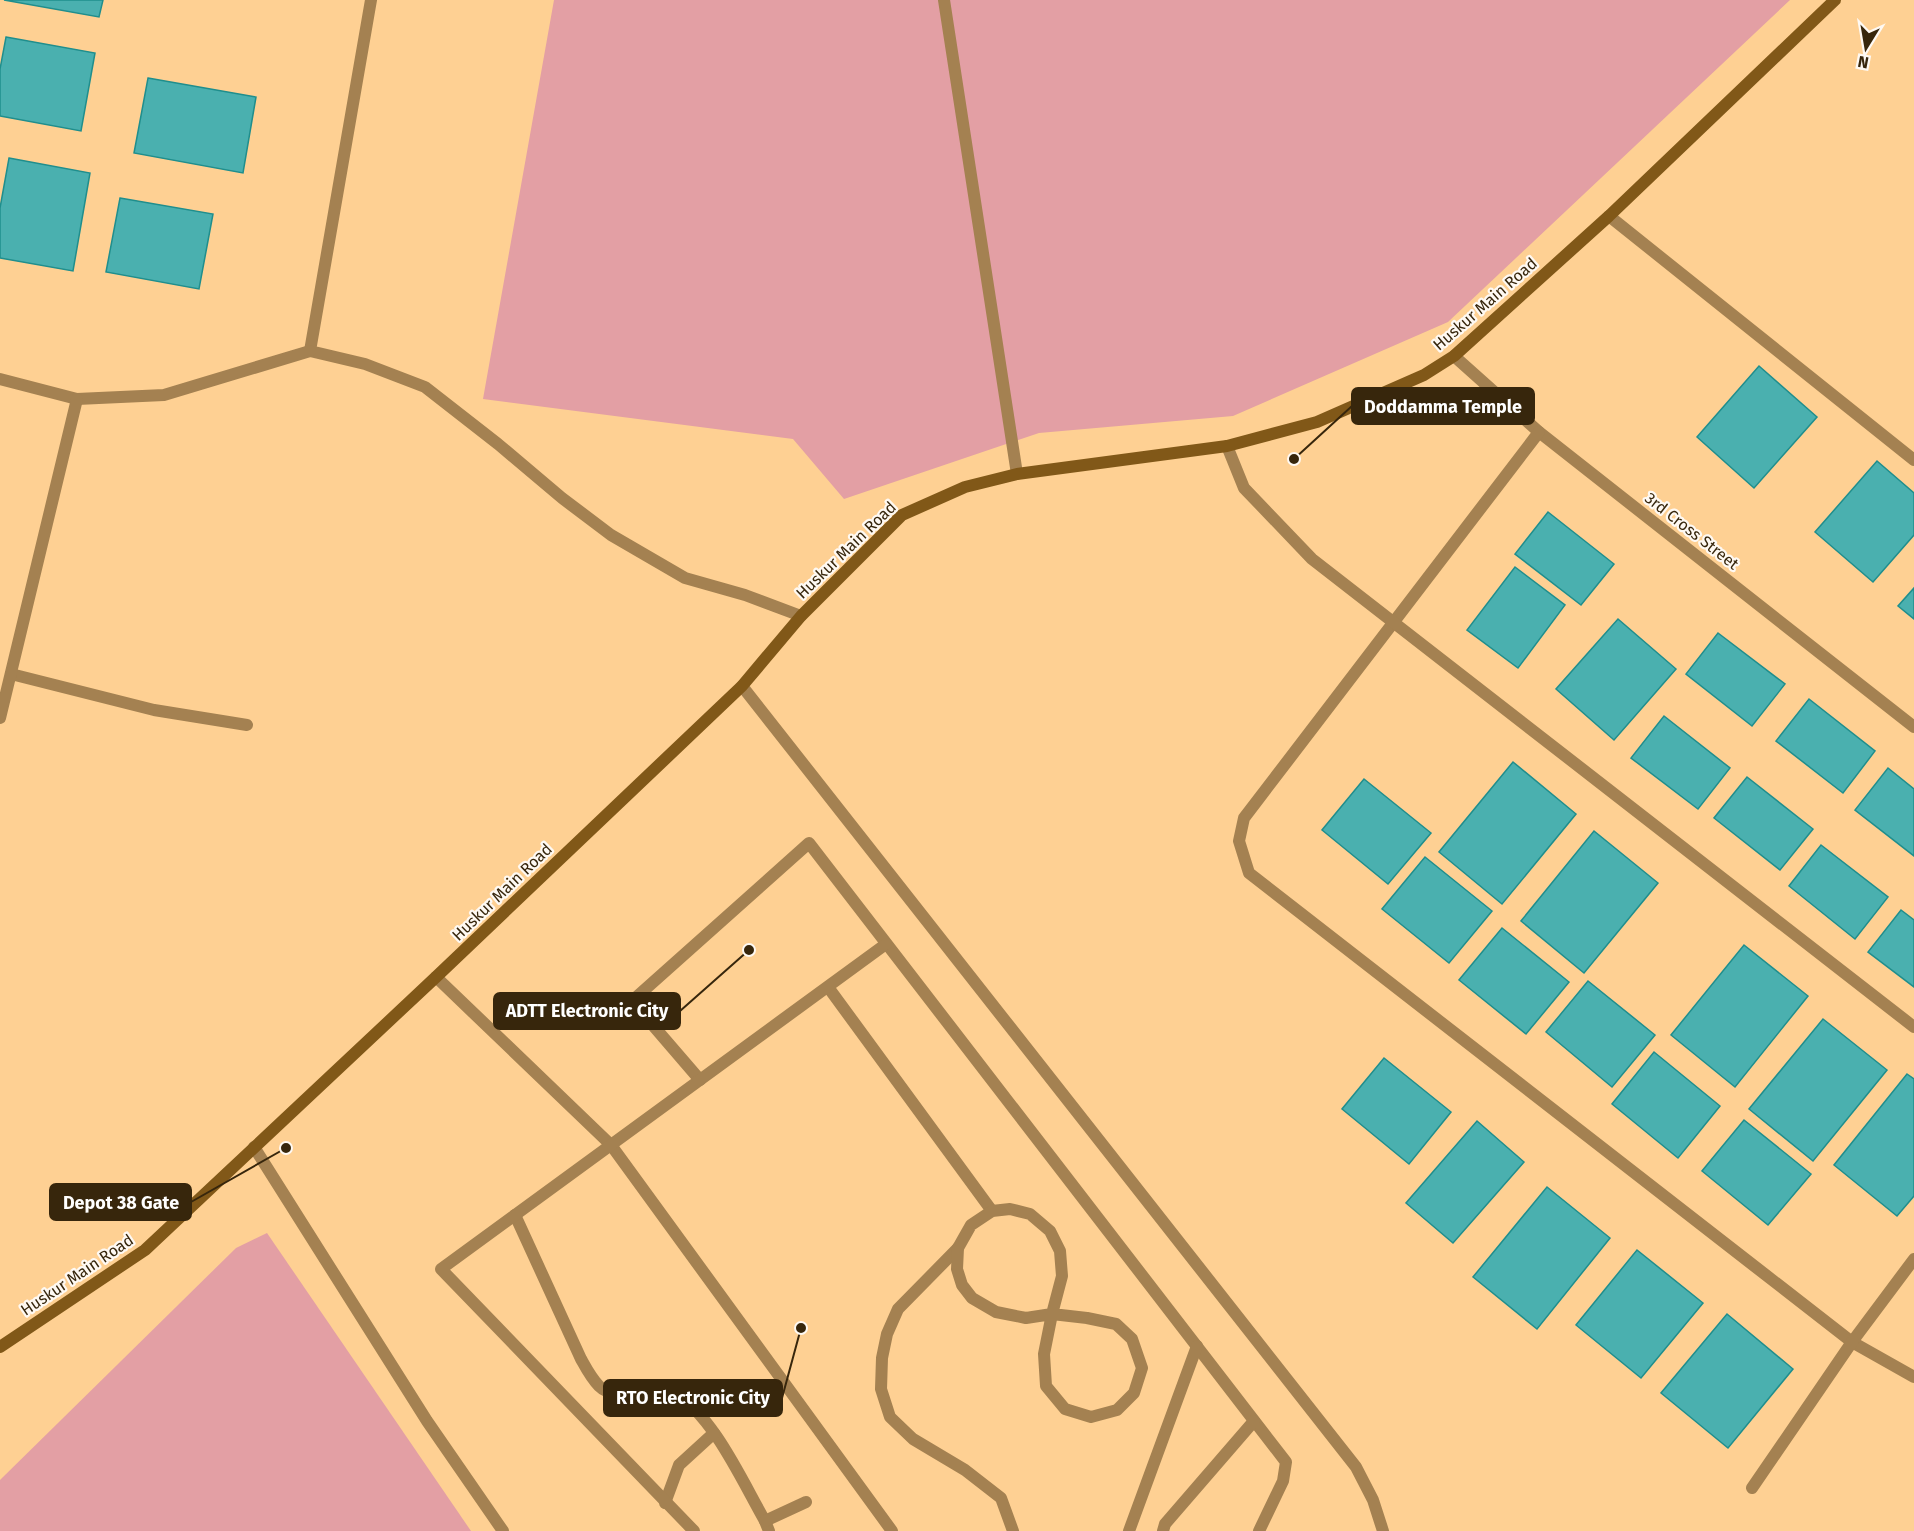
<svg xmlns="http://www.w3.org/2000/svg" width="1914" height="1531" font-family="'Fira Sans',sans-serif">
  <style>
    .green { fill: #e39fa4 }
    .building { fill: #4ab0af; stroke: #1f8e8d; stroke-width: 1.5 }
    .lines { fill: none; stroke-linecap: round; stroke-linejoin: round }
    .lane { stroke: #a48151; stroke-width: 12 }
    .street { stroke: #a48151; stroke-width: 12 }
    .secondary { stroke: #815818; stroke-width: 12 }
    .labels { text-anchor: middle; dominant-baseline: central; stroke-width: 4.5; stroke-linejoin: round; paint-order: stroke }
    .street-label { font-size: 16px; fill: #37260c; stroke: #fef9f3 }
    .leader { fill: none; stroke: #37260c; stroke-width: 2 }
    .callout-dot { fill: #37260c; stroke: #fef9f3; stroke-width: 2 }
    .callout { fill: #37260c; stroke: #37260c; stroke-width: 2 }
    .callout-label { font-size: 18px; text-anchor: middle; font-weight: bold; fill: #fff }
  </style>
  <rect width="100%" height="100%" fill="#fed093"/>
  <g class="green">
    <path d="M554,0H1790L1448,322L1233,416L1039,433L844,499L793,439L483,399Z"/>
    <path d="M267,1233L471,1531H0V1480L236,1248Z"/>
  </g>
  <g class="building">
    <path d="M4,0H103L99,17Z"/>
    <path d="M6,37L95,53L81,131L0,116V69Z"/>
    <path d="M148,78L256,97L243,173L134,153Z"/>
    <path d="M9,158L90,173L73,271L0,258V208Z"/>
    <path d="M120,198L213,214L199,289L106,272Z"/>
    <path d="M1759,366L1817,417L1754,488L1697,437Z"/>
    <path d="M1877,461L1914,493V535L1873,582L1815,532Z"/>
    <path d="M1548,512L1614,564L1581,605L1515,554Z"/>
    <path d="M1515,567L1565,605L1518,668L1467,630Z"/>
    <path d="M1914,588V619L1898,606Z"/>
    <path d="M1618,619L1676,669L1614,740L1556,689Z"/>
    <path d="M1718,633L1785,684L1752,726L1686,674Z"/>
    <path d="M1809,699L1875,751L1843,793L1776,741Z"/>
    <path d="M1664,716L1730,768L1698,809L1631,758Z"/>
    <path d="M1513,762L1576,814L1502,904L1439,852Z"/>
    <path d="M1888,768L1914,789V856L1855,810Z"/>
    <path d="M1747,777L1813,829L1780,870L1714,818Z"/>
    <path d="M1364,779L1431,833L1388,884L1322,830Z"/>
    <path d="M1594,831L1658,883L1584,973L1521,921Z"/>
    <path d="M1821,845L1888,897L1855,939L1789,886Z"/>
    <path d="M1425,857L1492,911L1449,963L1382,909Z"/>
    <path d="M1901,910L1914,920V987L1868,952Z"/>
    <path d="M1502,928L1569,982L1526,1034L1459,980Z"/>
    <path d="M1744,945L1808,996L1735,1087L1671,1035Z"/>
    <path d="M1588,981L1655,1035L1612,1087L1546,1032Z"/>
    <path d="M1823,1019L1887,1070L1813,1161L1749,1109Z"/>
    <path d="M1654,1052L1720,1106L1678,1158L1612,1104Z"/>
    <path d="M1384,1058L1451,1112L1409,1164L1342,1109Z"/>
    <path d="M1907,1074L1914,1079V1196L1897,1216L1834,1165Z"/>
    <path d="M1744,1120L1811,1174L1768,1225L1702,1171Z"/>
    <path d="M1477,1121L1524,1162L1453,1243L1406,1203Z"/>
    <path d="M1547,1187L1610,1238L1537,1329L1473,1277Z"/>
    <path d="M1637,1250L1703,1303L1641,1378L1576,1325Z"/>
    <path d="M1727,1314L1793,1369L1728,1448L1661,1393Z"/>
  </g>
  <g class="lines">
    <g class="lane">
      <path d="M436,977L611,1145L892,1531"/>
      <path d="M828,987L992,1211"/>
      <path d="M700,1080L632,1001L809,843L1286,1462L1283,1481L1259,1531"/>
      <path d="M254,1147L427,1421L503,1531"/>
      <path d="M515,1215L581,1359C586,1368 591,1378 599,1386C619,1406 650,1376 673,1391C714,1417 741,1479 765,1521L769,1531"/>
      <path d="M958,1248L898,1309L887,1334L882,1358L881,1389L890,1417L913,1439L965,1470L1001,1498L1013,1531"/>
      <path d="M1052,1314L1026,1318L996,1312L972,1298L962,1285L957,1269L958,1248L971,1225L992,1211L1010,1209L1030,1214L1050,1231L1060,1251L1062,1276L1052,1314L1044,1354L1046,1386L1065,1409L1091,1417L1117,1410L1134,1393L1142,1368L1132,1339L1116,1324L1087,1318L1052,1314"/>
      <path d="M665,1503L679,1465L714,1433"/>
      <path d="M765,1521L806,1502"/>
      <path d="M694,1531L441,1269L886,944"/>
      <path d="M1129,1531L1197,1346"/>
      <path d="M1163,1531L1165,1524L1254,1421"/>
    </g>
    <g class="street">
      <path d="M371,0L310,351L365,364L425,387L498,444L562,498L611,535L685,578L745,595L801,616"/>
      <path d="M944,0L1017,474"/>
      <path d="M1609,216L1914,460"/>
      <path d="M1454,356L1539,432L1914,727"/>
      <path d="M0,379L77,399L164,395L310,351"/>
      <path d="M1539,432L1244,818L1239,841L1249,873L1852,1342L1914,1377"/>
      <path d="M1227,446L1244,488L1312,559L1914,1027"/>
      <path d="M11,674L154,710L247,725"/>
      <path d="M742,686L1356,1467L1373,1500L1383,1531"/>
      <path d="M0,718L77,399"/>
      <path d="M1752,1488L1852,1342L1914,1259"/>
    </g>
    <path class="secondary" d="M0,1347L145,1250L436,977L742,686L801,616L902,515L965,487L1017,474L1227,446L1317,422L1424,375L1454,356L1609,216L1835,0"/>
  </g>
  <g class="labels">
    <g class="street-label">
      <text transform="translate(1485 304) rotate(-41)">Huskur Main Road</text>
      <text transform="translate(1692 531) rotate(38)">3rd Cross Street</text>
      <text transform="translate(846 550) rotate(-44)">Huskur Main Road</text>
      <text transform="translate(502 892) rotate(-44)">Huskur Main Road</text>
      <text transform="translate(77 1275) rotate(-34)">Huskur Main Road</text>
    </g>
  </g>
  <path class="leader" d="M1294 459L1352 406M749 950L680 1011M286 1148L191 1202M801 1328L782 1398"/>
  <g class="callout-dot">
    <circle cx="1294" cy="459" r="6"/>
    <circle cx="749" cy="950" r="6"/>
    <circle cx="286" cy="1148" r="6"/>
    <circle cx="801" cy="1328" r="6"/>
  </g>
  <g class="callout">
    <rect x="1352" y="388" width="182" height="36" rx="6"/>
    <rect x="494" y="993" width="186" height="36" rx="6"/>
    <rect x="50" y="1184" width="141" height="36" rx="6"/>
    <rect x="604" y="1380" width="178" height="36" rx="6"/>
  </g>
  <g class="callout-label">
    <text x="1443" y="413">Doddamma Temple</text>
    <text x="587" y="1017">ADTT Electronic City</text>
    <text x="121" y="1209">Depot 38 Gate</text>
    <text x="693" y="1404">RTO Electronic City</text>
  </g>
  <g transform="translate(1866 48) rotate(191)" stroke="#fef9f3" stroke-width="4.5" paint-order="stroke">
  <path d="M0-4.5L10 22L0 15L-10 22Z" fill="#37260c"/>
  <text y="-9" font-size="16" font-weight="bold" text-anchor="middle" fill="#37260c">N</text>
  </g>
</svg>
